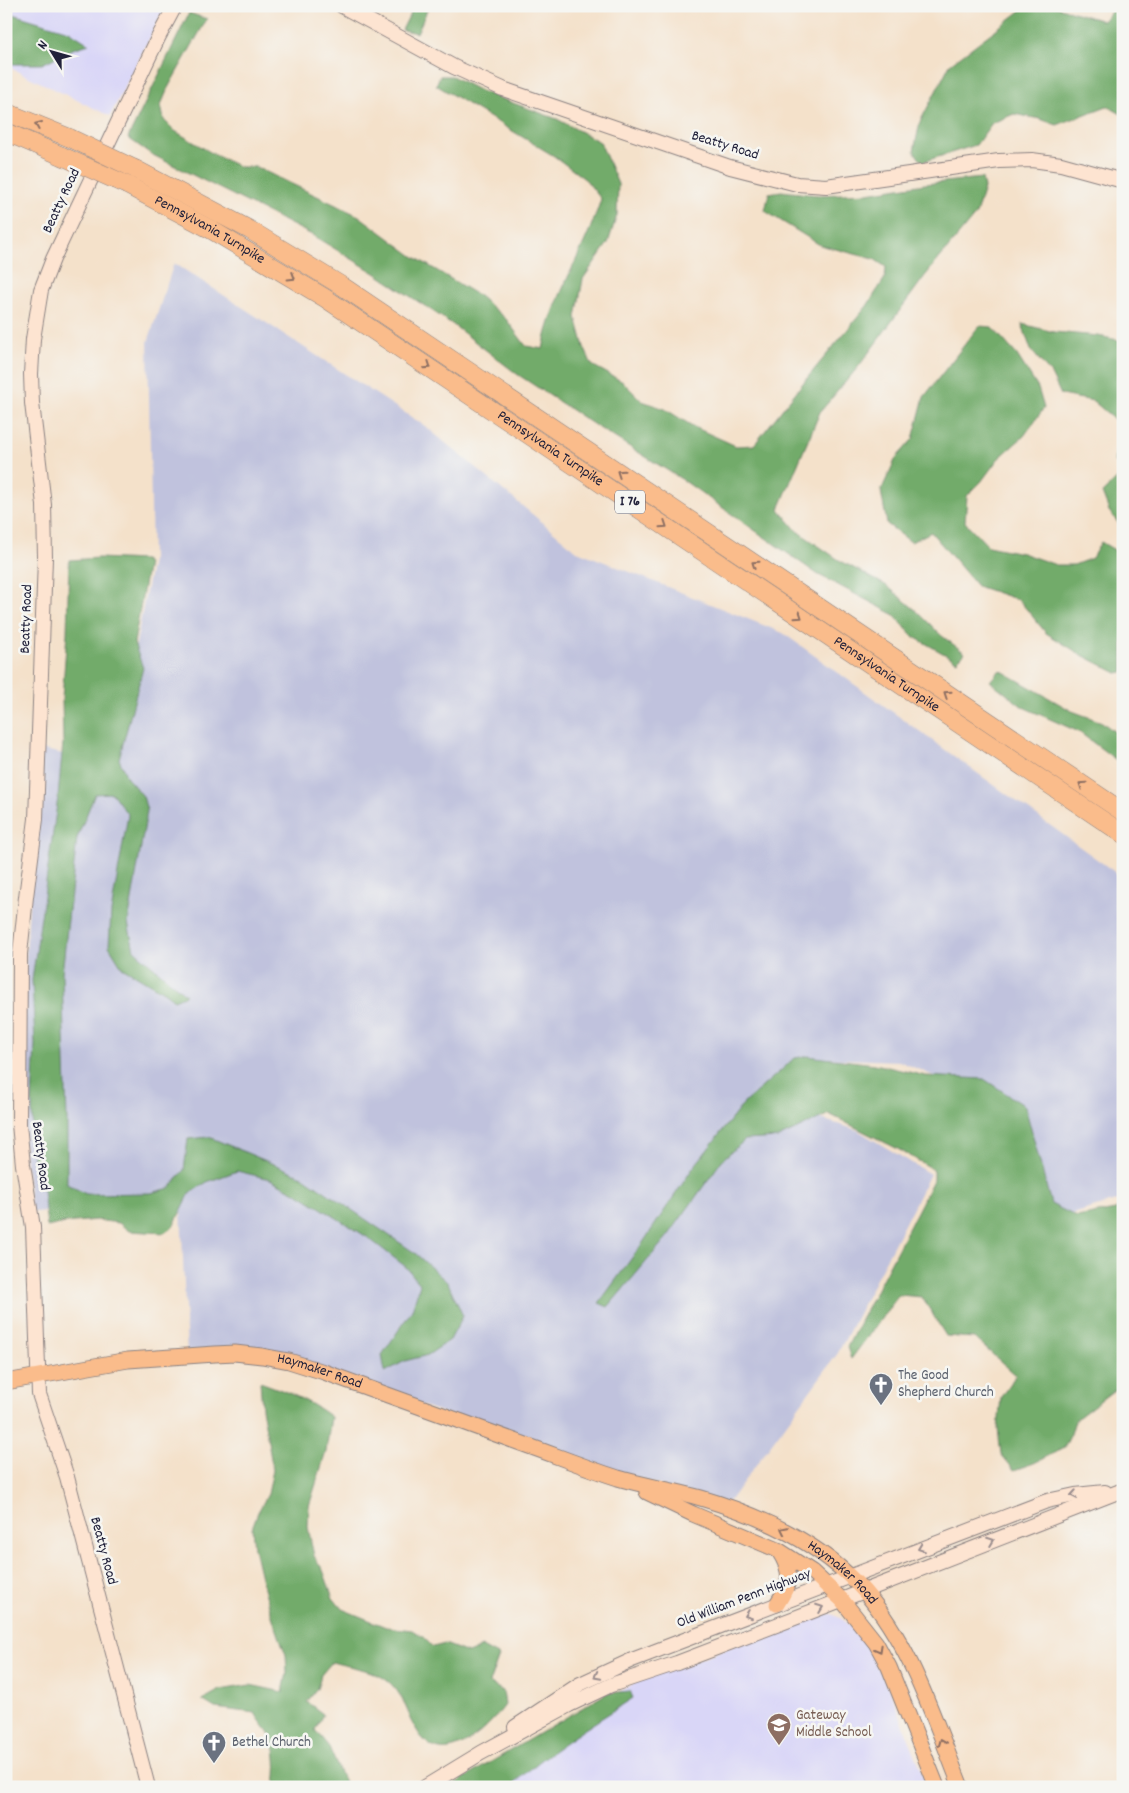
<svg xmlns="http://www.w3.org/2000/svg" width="1129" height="1793" font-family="Dekko,sans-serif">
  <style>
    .built { fill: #d9d6f7 }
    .industrial { fill: #c0c2dd }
    .forest { fill: #72ab6a; stroke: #4a6652 }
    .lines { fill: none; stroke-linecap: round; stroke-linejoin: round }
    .secondary-casing { stroke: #8b8282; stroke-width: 16 }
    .primary-casing { stroke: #8b8282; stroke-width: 17 }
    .highway-casing { stroke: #8b8282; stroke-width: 19 }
    .secondary { stroke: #fde4d1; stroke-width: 14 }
    .primary { stroke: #fabc8b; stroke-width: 15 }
    .highway { stroke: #fabc8b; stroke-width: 18 }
    .highway-bridge-casing { stroke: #8b8282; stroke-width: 19; stroke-linecap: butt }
    .highway-bridge { stroke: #fabc8b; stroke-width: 18 }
    .oneway { stroke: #8e6f63 }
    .oneway2 { stroke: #9a8d8e }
    .labels { text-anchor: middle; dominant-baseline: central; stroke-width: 5; stroke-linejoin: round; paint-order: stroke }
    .shield { fill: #f6f6f2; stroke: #626272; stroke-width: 1 }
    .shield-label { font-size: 14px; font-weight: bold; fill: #22223b }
    .street-label { font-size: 15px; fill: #22223b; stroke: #f6f6f2 }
    .worship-label { font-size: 15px; fill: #5b616d; stroke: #f6f6f2; text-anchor: start }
    .education-label { font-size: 15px; fill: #785e54; stroke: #f6f6f2; text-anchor: start }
  </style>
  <rect width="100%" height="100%" fill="#f6f6f2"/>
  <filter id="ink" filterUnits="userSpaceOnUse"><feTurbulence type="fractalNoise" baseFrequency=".02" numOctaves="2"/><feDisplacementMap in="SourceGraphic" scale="10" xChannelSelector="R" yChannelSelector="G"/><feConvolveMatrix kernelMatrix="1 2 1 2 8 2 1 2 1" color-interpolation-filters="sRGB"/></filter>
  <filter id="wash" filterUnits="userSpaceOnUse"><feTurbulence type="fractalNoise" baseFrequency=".0096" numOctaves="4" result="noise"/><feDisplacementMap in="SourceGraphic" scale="20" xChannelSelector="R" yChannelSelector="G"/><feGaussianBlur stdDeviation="1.12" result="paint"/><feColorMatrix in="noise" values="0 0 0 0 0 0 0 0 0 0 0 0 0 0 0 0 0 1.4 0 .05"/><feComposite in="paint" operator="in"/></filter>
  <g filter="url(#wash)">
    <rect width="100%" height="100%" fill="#f4e1ca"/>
    <g class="built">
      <path d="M6,6H166L110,116L6,66Z"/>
      <path d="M821,1614H832L842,1619L861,1636L891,1693L928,1787H488L596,1703L643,1679Z"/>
    </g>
    <path class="industrial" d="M174,263L425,426L577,551L783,633L1123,878V1199L1048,1221L1006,1107L899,1061L817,1058L818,1118L857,1130L930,1174L838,1353L725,1507L289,1361L187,1356L181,1209L31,1212L18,1082L39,749L113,764L152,561L148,342Z"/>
    <g class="forest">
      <path d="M414,6H429L417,33L402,30Z"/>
      <path d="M1031,6H1054L1103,21L1116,6H1123V115L1107,106L1057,125L1040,119L1014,114L992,123L976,145L922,162L914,151L920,122L950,64L1023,9Z"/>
      <path d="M6,12L69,31L89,44L73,49L42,64H6Z"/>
      <path d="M189,13L207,19L169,86L161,105L164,120L175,131L215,155L240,167H256L359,216L413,256L479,296L506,319L526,346L543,349C553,295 585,251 601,199L586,180L554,156L436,85L440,76H452L480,91L557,119L600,142L618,184L617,215L608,243L583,279L576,317L584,347L592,365L623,382L642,401L665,409L694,427L736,446L754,445L803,383L867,306L885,278L886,267L874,259L820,245L765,211L769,193L781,191L818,195L867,193L925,184L982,178L984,188L976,214L925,276L859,366L820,412L779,509L797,531L839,560L887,586L918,612L942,636L965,653L957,661L914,637L893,614L817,574L683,480L596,426L517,374L452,324L375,273L312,235L151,154L128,138Z"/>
      <path d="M1022,324L1054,332L1098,336L1123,341V529L1109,511L1102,493L1122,474L1115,460L1120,424L1093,401L1061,395L1051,374L1031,350Z"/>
      <path d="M979,326L992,327L1017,355L1038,388L1044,408L1024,436L998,459L981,482L967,496L965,522L988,546L1022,553L1056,565H1074L1092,558L1101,542L1118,552L1123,564V672L1117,673L1080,654L1046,633L1019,600L977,586L931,532L911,542L887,524L881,491L896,458L913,439L924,397Z"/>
      <path d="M99,558L144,560L148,563L134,643L143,668L119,759L127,778L143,796L147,811L128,923L134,950L186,995L174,1000L165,993L122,967L109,946L111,912L128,815L112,793L95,794L77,838L62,974L67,1120V1184L86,1194L151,1193L170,1188L184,1170L188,1139L209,1137L302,1176L415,1253L448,1283L463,1316L450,1340L428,1355L405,1361L385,1372L382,1355L412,1310L420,1284L406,1267L367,1237L297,1193L270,1179L237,1171L207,1182L190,1193L173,1227L164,1233L129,1231L119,1223L96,1220L65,1223L47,1227L43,1190L33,1159L32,1101L35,1044L32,980L58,797L63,743L62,699L67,633L69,560Z"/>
      <path d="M1000,670L1072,711L1102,722L1120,736H1123V765L1079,732L1023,707L990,681Z"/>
      <path d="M807,1056L875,1064L926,1076L984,1079L1025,1106L1051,1204L1077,1217L1115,1210L1123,1205V1391L1114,1390L1075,1420L1071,1434L1064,1448L1034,1463L1014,1470L1001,1454L998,1429L1001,1397L1016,1375L974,1338L946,1336L922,1297L899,1295L851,1359L847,1347L921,1204L933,1180V1169L896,1148L829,1114L778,1138L745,1140L723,1159L668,1236L608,1307L599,1303L642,1244L693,1168L744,1103L795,1058Z"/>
      <path d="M260,1382C285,1391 309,1400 331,1417L326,1452L309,1506L308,1527L314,1556L323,1570L333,1598L342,1609L386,1627L412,1630L423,1637L433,1647L445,1644L468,1653L482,1647L499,1656L489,1683L503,1691L505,1705C490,1726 451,1767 425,1741C410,1727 407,1699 392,1685C377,1669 352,1668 332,1662L321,1675L317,1689L307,1702L323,1714L315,1730L329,1747L346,1787H274C278,1774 277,1748 271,1736C267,1729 259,1721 255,1713L215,1708L202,1700L220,1690L250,1685L283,1692L287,1673L286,1655L273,1619L261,1578L254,1548L252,1528L258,1512L268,1494L273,1470L262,1408Z"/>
      <path d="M630,1691L633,1698C592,1725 545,1752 511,1787H449L607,1693Z"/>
    </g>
  </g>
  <g filter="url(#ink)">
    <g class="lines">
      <defs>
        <g id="secondary">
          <path d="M342,6L454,67L503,89L730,167L797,184L826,186L999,161L1032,160L1061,164L1123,181"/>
          <path d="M515,1727L580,1684L632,1660L1047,1501L1075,1495L1105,1492"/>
          <path d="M148,1787L67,1477L39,1394L33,1227L23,1165L19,1124L20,954L26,897L36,819L45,558L44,505L32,403L31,374L33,339L41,290L53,259L158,38L175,6"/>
          <path d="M425,1787L481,1753L569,1705L611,1685L677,1663L813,1611L1123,1490"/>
        </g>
        <g id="primary">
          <path id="s1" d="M6,1382L128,1360L215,1354L235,1353L262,1356L289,1361L324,1372C392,1396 459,1421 526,1445C557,1456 587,1468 618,1478C645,1486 673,1490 701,1498C762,1516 821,1543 864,1591C912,1646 934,1720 961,1787"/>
          <path d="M647,1492L693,1514L778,1550L812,1572L842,1600L876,1643L889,1667L937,1787"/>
          <path d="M777,1604C791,1583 793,1573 779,1551"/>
        </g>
        <g id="highway">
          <path d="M6,112L70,138"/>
          <path d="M6,132L62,156"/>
          <path d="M135,169L250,230L342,286L1123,812"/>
          <path id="s2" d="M127,185L210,229L325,298L1123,834"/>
        </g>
      </defs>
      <use href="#secondary" class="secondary-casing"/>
      <use href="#primary" class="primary-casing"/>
      <use href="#highway" class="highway-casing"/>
      <use href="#secondary" class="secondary"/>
      <use href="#primary" class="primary"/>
      <use href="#highway" class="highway"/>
      <defs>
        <g id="highway-bridge">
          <path d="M70,138L135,169"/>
          <path d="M62,156L127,185"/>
        </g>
      </defs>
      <use href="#highway-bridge" class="highway-bridge-casing"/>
      <use href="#highway-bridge" class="highway-bridge"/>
    </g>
    <defs><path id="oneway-chevron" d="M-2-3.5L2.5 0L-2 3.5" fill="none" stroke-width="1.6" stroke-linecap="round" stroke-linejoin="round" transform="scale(1.25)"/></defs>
    <g class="oneway">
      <use href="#oneway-chevron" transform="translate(38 125) rotate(-157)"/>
      <use href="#oneway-chevron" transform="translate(292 277) rotate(32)"/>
      <use href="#oneway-chevron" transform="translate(428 366) rotate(34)"/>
      <use href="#oneway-chevron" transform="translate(620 473) rotate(-146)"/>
      <use href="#oneway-chevron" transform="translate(664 525) rotate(34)"/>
      <use href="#oneway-chevron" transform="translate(755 564) rotate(-146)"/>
      <use href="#oneway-chevron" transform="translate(799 616) rotate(34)"/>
      <use href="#oneway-chevron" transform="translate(947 694) rotate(-146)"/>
      <use href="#oneway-chevron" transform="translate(1082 785) rotate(-146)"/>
      <use href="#oneway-chevron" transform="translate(784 1530) rotate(-154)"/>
      <use href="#oneway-chevron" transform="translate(879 1649) rotate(61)"/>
      <use href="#oneway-chevron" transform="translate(942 1742) rotate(-112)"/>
    </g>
    <g class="oneway2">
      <use href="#oneway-chevron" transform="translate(1074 1495) rotate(170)"/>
      <use href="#oneway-chevron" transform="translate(991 1541) rotate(-21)"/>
      <use href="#oneway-chevron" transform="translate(921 1548) rotate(159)"/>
      <use href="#oneway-chevron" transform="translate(820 1608) rotate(-21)"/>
      <use href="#oneway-chevron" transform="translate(748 1615) rotate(159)"/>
      <use href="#oneway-chevron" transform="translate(597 1676) rotate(153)"/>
    </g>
  </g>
  <defs>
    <symbol id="church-pin" viewBox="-11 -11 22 30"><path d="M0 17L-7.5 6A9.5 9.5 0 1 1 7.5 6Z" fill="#6b7280" stroke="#f6f6f2"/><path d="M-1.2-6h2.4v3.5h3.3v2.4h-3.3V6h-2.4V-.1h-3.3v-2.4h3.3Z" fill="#fff"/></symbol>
    <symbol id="school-pin" viewBox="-11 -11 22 30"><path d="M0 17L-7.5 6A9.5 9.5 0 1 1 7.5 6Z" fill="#8d6e63" stroke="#f6f6f2"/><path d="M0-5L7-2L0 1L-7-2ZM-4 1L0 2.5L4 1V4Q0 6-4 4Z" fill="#fff"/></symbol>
  </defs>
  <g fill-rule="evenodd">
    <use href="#church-pin" x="867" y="1371" width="28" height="38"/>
    <use href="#school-pin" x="765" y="1711" width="28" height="38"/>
    <use href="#church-pin" x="200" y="1729" width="28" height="38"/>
  </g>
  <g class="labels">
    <rect class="shield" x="615" y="490.5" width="30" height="23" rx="4"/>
    <g class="shield-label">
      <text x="630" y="502">I 76</text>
    </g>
    <g class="street-label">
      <text transform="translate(725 146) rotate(17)">Beatty Road</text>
      <text transform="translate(62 201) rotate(-65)">Beatty Road</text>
      <text stroke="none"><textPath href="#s2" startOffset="94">Pennsylvania Turnpike</textPath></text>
      <text stroke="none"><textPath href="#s2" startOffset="499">Pennsylvania Turnpike</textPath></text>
      <text transform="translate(27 619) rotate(-88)">Beatty Road</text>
      <text stroke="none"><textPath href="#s2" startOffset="904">Pennsylvania Turnpike</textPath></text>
      <text transform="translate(40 1156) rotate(83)">Beatty Road</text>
      <text stroke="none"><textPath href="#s1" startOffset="318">Haymaker Road</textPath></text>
      <text transform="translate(103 1551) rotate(75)">Beatty Road</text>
      <text stroke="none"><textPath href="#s1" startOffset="882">Haymaker Road</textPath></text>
      <text transform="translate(744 1599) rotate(-21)">Old William Penn Highway</text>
    </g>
    <g class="worship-label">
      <text x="898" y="1376">The Good<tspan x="898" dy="17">Shepherd Church</tspan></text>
      <text x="232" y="1743">Bethel Church</text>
    </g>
    <g class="education-label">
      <text x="796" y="1716">Gateway<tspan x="796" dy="17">Middle School</tspan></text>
    </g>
  </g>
  <rect width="1129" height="1793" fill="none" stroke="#f6f6f2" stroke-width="25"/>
  <g transform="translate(52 52) rotate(307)" stroke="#f6f6f2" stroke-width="4" paint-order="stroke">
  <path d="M0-4L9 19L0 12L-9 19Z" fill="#22223b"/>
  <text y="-8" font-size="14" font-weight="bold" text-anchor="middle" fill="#22223b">N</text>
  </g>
</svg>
